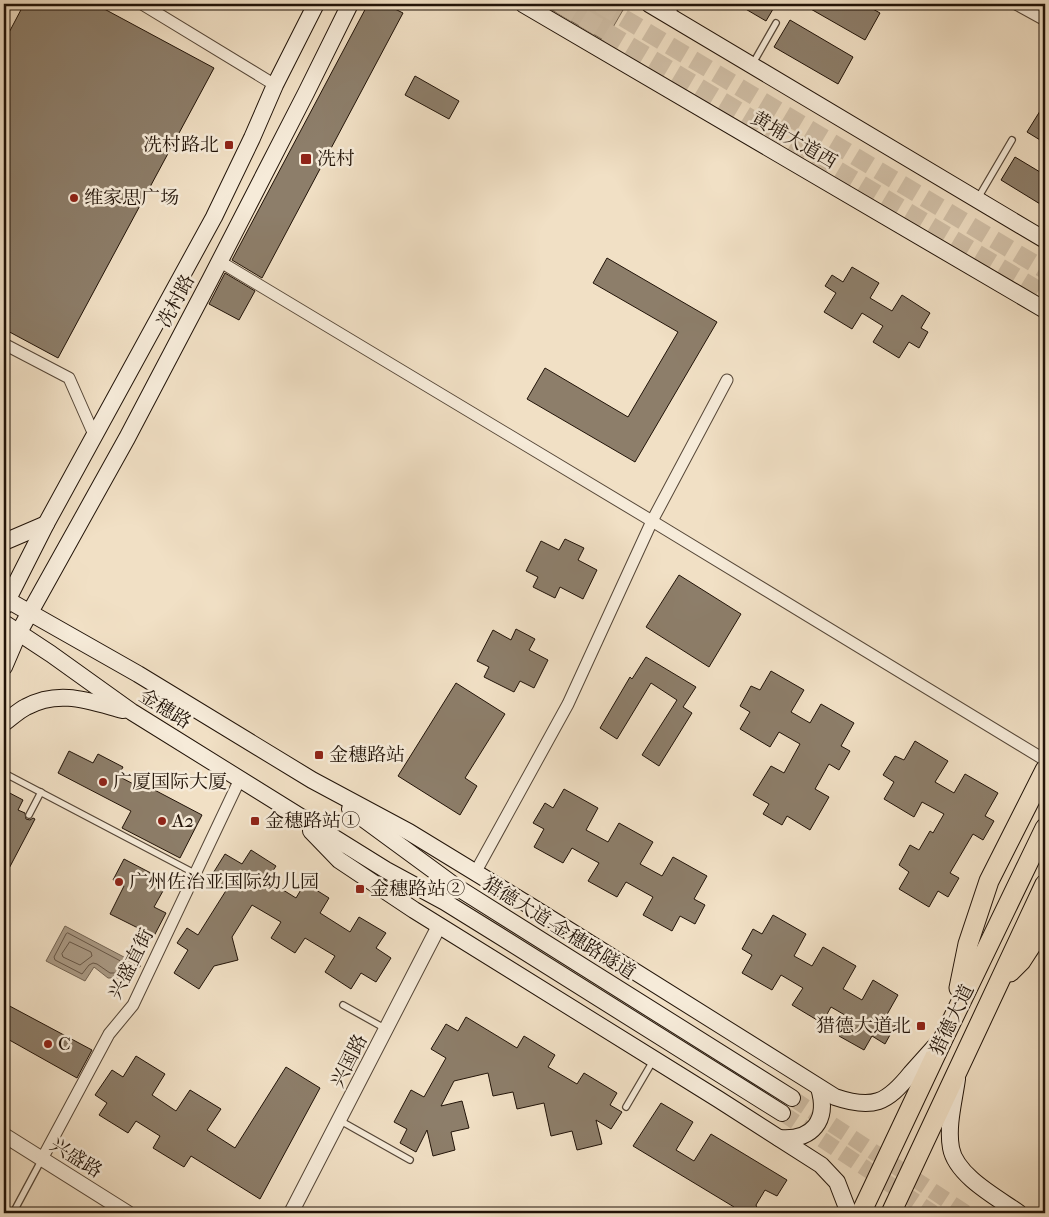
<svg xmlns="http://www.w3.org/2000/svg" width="1049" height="1217" font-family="'IM FELL French Canon','Noto Serif SC',serif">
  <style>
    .green { fill: #cebda5; stroke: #786856 }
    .water { fill: #aa9a85; stroke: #736453 }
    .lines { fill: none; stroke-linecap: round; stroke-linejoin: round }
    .shore { stroke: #665646; stroke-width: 1 }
    .building { fill: #8d7e6a; stroke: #211308 }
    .secondary-tunnel { stroke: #d2c1a9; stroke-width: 16; stroke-dasharray: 16 8; stroke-linecap: butt }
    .primary-tunnel { stroke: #d2c1a9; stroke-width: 18; stroke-dasharray: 18 9; stroke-linecap: butt }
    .service-casing { stroke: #554637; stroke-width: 8 }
    .minor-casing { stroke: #554637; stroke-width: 13 }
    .tertiary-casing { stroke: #554637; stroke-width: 16 }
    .secondary-casing { stroke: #211308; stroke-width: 18 }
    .trunk-casing { stroke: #211308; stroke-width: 21 }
    .service { stroke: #f6ebd9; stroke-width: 5.5 }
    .minor { stroke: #f6ebd9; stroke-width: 11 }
    .tertiary { stroke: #f6ebd9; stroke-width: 14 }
    .secondary { stroke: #f6ebd9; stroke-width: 16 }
    .trunk { stroke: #f1e0c5; stroke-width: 19 }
    .poi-dot { fill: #8f2418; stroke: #f6ebd9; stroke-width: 2 }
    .labels { text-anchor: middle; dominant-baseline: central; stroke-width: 5; stroke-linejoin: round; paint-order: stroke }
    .street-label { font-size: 19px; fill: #211308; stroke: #f6ebd9 }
    .poi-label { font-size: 19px; fill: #211308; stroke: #f6ebd9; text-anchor: start }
  </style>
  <rect width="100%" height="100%" fill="#f1e0c5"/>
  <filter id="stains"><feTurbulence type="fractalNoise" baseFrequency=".004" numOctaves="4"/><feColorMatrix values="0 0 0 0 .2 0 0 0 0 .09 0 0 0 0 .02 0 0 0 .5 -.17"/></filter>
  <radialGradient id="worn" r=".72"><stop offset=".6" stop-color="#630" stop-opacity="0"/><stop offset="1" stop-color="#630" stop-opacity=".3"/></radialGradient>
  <path class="green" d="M542,4H613L623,10L605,41Z"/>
  <path class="water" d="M65,926L141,966L125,978H108L94,967L85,981L46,961Z"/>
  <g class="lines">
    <g class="shore">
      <path d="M68,933L128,965L129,968L123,973H110L97,964L93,963L89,965L82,974L55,960L54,957L66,934Z"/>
      <path d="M70,942L91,952L92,956L80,965L63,957L62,954Z"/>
    </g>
  </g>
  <g class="building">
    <path d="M24,4H95L214,68L58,358L4,329V42Z"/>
    <path d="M368,4H385L403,13L262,278L232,260Z"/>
    <path d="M737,4H776L766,21Z"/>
    <path d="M802,4H864L880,13L865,40Z"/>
    <path d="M790,20L853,57L838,84L774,47Z"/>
    <path d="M415,76L459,101L449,119L405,95Z"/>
    <path d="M1045,103V143L1027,132Z"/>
    <path d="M1015,157L1045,175V207L1001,180Z"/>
    <path d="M607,258L717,322L635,462L527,399L545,368L628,417L678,332L593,283Z"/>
    <path d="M852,267L879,283L870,298L892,311L902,295L930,313L921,328L928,332L919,348L909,342L899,358L873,342L883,326L862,313L852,329L824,312L836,293L825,286L832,275L843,282Z"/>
    <path d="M225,273L255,291L239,320L209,304Z"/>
    <path d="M565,539L584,548L578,560L597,570L583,599L560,587L555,598L533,587L538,577L526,571L541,541L559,550Z"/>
    <path d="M679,575L741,614L709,667L646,627Z"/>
    <path d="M516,629L535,639L529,650L548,660L534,688L520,681L514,692L484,677L489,667L477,661L493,630L511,640Z"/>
    <path d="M646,657L696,687L683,707L692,713L659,766L642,755L677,700L651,683L617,739L600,728L630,677L632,679Z"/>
    <path d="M771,671L804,690L791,712L810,723L821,704L854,723L841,746L850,751L839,770L829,764L815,789L829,797L810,830L787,816L782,825L763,814L769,804L753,795L771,766L784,773L800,744L779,732L770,747L740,729L750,712L740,706L751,686L760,690Z"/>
    <path d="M456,683L505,714L465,778L477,786L460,815L398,776Z"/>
    <path d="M915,741L948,761L935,782L954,793L965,774L998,793L985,816L994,821L983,840L973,834L950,873L959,878L948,897L938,891L929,907L899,889L909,872L899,865L910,845L919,850L930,831L933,833L944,814L922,802L914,817L884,799L894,782L883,775L895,756L904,760Z"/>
    <path d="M69,751L93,763L98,754L123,767L118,776L143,789L145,785L202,815L180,858L122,828L131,811L58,773Z"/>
    <path d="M564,789L598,808L586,830L608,842L619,823L653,842L640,864L662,876L673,857L707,876L694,899L705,905L695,924L680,916L672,931L643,915L653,897L626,882L617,897L588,881L599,863L588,857L572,848L563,863L534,847L544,829L533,823L545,803L553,808Z"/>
    <path d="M4,790L23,800L18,810L25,813L26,819L30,820L33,818L35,819L4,878Z"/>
    <path d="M251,850L276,866L267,880L296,898L305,883L329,898L320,913L350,932L359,917L386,933L376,948L391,958L376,982L361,973L351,989L325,972L335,956L305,938L295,953L271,938L281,922L252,905L232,937L238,960L214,966L199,989L174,973L188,950L177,943L187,928L198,935L227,889L210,878L225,854L242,864Z"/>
    <path d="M124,859L168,882L154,907L166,913L154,936L110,914L124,886L113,880Z"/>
    <path d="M773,915L806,934L794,956L812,966L823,947L856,966L843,989L862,1000L873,980L898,995L885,1018L896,1024L885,1044L872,1036L864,1050L839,1036L850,1018L831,1007L822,1023L792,1005L803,988L781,975L772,990L742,973L752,955L742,949L753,929L762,934Z"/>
    <path d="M4,1003L92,1050L77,1078L4,1037Z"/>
    <path d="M466,1017L517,1048L524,1036L555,1055L548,1067L577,1084L584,1073L617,1093L610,1105L622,1112L611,1129L596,1120L602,1144L577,1150L572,1131L551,1136L544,1103L517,1109L513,1092L493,1096L488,1073L454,1081L441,1106L462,1101L469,1128L451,1132L455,1150L433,1156L427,1130L416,1152L400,1143L407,1129L394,1122L411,1090L424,1097L446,1058L431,1049L446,1024L458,1031Z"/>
    <path d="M136,1056L165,1074L152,1095L176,1111L190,1090L221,1109L207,1130L235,1148L286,1067L320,1088L260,1199L191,1156L184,1167L153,1148L160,1136L136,1121L128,1133L99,1115L107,1103L95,1095L112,1070L123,1077Z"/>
    <path d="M661,1103L693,1122L676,1150L694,1161L711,1134L787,1180L777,1196L765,1190L756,1205L759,1213H736L734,1207L633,1146Z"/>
  </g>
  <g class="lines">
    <g class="secondary-tunnel">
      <path d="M792,1098L966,1213"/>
      <path d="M782,1113L933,1213"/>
    </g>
    <g class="primary-tunnel">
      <path d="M560,4L1045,294"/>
      <path d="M600,4L1045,270"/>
    </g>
    <defs>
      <g id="service">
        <path d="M671,15L677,4"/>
        <path d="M752,65L776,23"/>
        <path d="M978,198L1012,140"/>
        <path d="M4,773L196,874"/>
        <path d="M29,815L41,792"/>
        <path d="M343,1005L386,1029"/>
        <path d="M626,1107L653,1061"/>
        <path d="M339,1120L410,1160"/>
        <path d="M13,1213L42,1159"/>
      </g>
      <g id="minor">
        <path d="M142,4L275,85"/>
        <path d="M1016,4L1045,20"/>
        <path d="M219,261L652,521L1045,760"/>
        <path d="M4,344L69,378L95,437"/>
        <path d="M475,873L568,704L652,521L727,380"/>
        <path d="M42,1159L109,1034L133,1005L240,779"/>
      </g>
      <g id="tertiary">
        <path d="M4,1135L128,1213"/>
        <path d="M291,1213L439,926"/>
      </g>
      <g id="secondary">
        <path d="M523,4L1045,310"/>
        <path d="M649,4L1045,240"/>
        <path d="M4,542L46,524"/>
        <path d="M4,598L138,674L312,780L409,832L532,907L835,1097C873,1110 887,1103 911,1073C920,1063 928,1054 937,1044"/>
        <path d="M4,607L46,524L214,217L252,138L275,85L316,4"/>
        <path d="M4,623L51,654L132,712L386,870L445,902L495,933L782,1113"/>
        <path d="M4,667L19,632L127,438L210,280L306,93L350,4"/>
        <path d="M4,723C11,718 18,711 26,707C59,689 89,701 123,710"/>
        <path d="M350,809L455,886L792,1098"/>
        <path d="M311,831L339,860L414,910L718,1099L821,1165L837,1182L849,1213"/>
        <path d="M957,1079C954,1101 947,1126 951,1148C956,1176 998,1198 1019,1213"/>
        <path d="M779,1138C812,1141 829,1121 819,1088"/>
      </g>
      <g id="trunk">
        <path d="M1010,972L1021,961L1045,924"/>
        <path d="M959,988L968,944L989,881L1045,770"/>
        <path d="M861,1213L945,1035L1045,828"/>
        <path d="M891,1213L1045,884"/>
      </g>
    </defs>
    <use href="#service" class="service-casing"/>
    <use href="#minor" class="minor-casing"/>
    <use href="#tertiary" class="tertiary-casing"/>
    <use href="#secondary" class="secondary-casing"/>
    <use href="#trunk" class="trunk-casing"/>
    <use href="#service" class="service"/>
    <use href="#minor" class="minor"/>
    <use href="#tertiary" class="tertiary"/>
    <use href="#secondary" class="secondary"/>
    <use href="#trunk" class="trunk"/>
  </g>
  <g class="poi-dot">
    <rect x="224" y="140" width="10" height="10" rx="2.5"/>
    <rect x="300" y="153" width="12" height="12" rx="2.5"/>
    <circle cx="74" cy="198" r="5"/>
    <rect x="314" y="750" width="10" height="10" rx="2.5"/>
    <circle cx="103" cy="782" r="5"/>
    <circle cx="162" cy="821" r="5"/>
    <rect x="250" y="816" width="10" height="10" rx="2.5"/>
    <circle cx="119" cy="882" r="5"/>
    <rect x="355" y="884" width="10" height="10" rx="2.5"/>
    <rect x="916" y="1021" width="10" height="10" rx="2.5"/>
    <circle cx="48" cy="1044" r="5"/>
  </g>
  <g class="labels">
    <g class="street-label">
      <text transform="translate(794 140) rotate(30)">黄埔大道西</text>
      <text transform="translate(176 301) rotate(-62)">冼村路</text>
      <text transform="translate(165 709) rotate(32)">金穗路</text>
      <text transform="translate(559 928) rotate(32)">猎德大道-金穗路隧道</text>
      <text transform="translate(131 964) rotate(-63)">兴盛直街</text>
      <text transform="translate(952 1020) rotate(-64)">猎德大道</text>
      <text transform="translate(349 1061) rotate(-63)">兴国路</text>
      <text transform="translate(76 1158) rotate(32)">兴盛路</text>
    </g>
    <g class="poi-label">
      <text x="219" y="145" text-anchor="end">冼村路北</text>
      <text x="317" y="159">冼村</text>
      <text x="84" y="198">维家思广场</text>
      <text x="329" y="755">金穗路站</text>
      <text x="113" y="782">广厦国际大厦</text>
      <text x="172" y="821">A2</text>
      <text x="265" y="821">金穗路站①</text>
      <text x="129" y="882">广州佐治亚国际幼儿园</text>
      <text x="370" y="889">金穗路站②</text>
      <text x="911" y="1026" text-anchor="end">猎德大道北</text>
      <text x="58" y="1044">C</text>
    </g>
  </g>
  <rect width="1049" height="1217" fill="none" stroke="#f1e0c5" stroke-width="20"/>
  <rect x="5" y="5" width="1039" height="1207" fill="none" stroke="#211308" stroke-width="2.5"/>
  <rect x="10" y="10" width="1029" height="1197" fill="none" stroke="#211308"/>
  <rect width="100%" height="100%" filter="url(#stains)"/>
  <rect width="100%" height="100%" fill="url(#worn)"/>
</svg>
